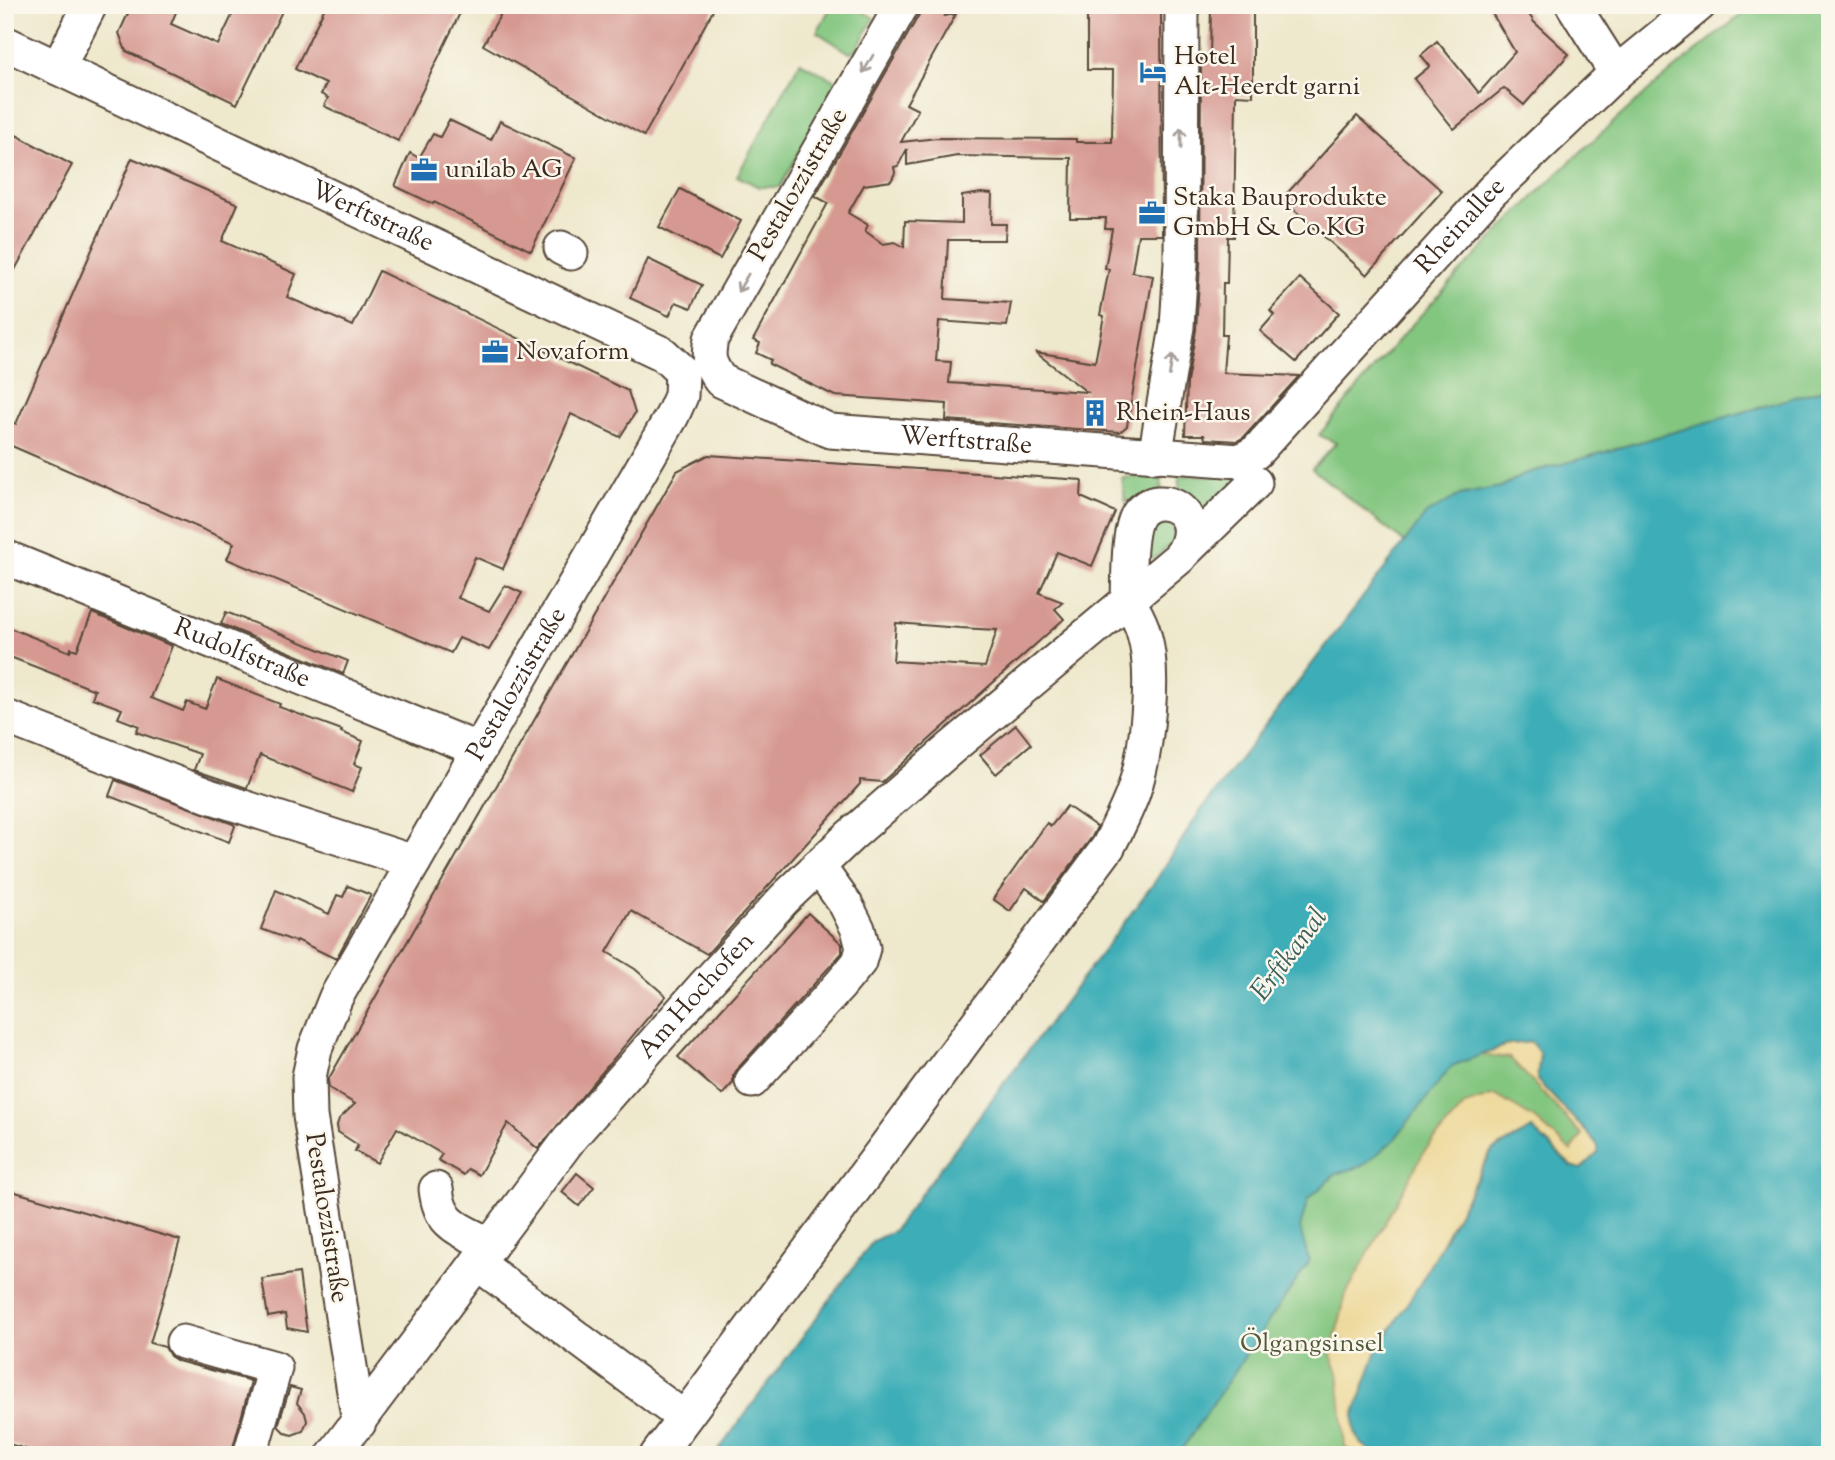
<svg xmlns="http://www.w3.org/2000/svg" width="1835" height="1460" font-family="'Sorts Mill Goudy',serif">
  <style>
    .green { fill: #83c680; stroke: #5f784f; stroke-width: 2 }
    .sand { fill: #eeda9e; stroke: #94825e; stroke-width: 2 }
    .water { fill: #3daeb7; stroke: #3c6c6a; stroke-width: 2 }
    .building { fill: #d69991; fill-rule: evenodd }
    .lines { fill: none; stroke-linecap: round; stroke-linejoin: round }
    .minor-casing { stroke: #564638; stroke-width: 37 }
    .minor { stroke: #fff; stroke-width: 33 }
    .oneway { stroke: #a79f9a }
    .labels { text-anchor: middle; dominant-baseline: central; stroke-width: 5; stroke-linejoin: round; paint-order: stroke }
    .poi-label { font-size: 26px; fill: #3b2a1e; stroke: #fbf7ec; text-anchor: start }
    .street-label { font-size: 26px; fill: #3b2a1e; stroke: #fbf7ec }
    .park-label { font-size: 26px; fill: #51593b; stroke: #fbf7ec }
    .water-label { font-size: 28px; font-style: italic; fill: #3c5f5b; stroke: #fbf7ec }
  </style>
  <rect width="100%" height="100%" fill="#fbf7ec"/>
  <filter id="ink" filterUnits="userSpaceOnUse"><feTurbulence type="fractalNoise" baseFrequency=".0143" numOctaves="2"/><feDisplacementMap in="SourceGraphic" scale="14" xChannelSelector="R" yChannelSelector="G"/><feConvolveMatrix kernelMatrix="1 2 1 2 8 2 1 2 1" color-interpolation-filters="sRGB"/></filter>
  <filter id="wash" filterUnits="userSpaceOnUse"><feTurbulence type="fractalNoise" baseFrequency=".00686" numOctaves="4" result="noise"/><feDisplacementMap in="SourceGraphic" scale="28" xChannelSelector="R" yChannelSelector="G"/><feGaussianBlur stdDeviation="1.57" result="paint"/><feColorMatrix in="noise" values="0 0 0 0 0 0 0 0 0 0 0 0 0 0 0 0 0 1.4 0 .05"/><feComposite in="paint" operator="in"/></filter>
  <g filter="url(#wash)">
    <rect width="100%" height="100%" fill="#eee8cc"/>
    <g class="green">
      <path d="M832,5H852L874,18L857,49L850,53L817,32Z"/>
      <path d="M1754,5H1830V387L1570,462L1527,473L1501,487L1460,495L1405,543L1312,469L1336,443L1319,435C1446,276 1593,129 1754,5Z"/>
      <path d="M800,62L838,82L780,187H759L737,176Z"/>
      <path d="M1161,475L1162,490L1132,501H1125L1122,478Z"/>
      <path d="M1179,475L1250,478L1205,522L1179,493Z"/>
      <path d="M1162,520C1173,522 1174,529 1175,540L1154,559L1145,556L1149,526Z"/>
      <path d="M1497,1016L1541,1091L1582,1135L1395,1455H1096L1256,1235Z"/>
    </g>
    <path class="sand" d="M1532,1042L1540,1054L1537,1080L1594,1140L1598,1146V1153L1581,1169L1572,1166L1532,1129L1491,1151L1421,1282L1377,1351L1354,1416L1355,1432L1361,1443L1376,1455H1356L1345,1447L1338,1372L1331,1355L1346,1294L1425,1150L1465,1105L1495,1095L1535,1119L1571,1151L1582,1135L1510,1058L1481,1055L1509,1044Z"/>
    <path class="water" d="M1830,387V1455H1376L1361,1443L1355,1432L1354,1416L1377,1351L1421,1282L1492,1151L1532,1129L1571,1166L1581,1169L1598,1153V1146L1594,1140L1537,1080L1540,1054L1531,1042L1509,1044L1452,1066L1393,1141L1362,1166L1336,1174L1308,1199L1300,1228L1309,1262L1178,1455H715L873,1241L893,1231L1156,880L1199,813L1426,514L1460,495L1501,487L1527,473L1570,462Z"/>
    <g id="blocks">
      <g class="building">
        <path d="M132,5H179L171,24L218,45L237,5H285L237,104L126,51L119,33Z"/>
        <path d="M326,5H449L461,11L398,141L324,106L328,98L321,94L326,84L295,69Z"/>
        <path d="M506,5H716L644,136L483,45Z"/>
        <path d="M921,5H951L945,16L956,14L906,104L918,110L901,142L937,138L1076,139V142H1112L1113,70H1087V5H1161L1162,235H1138L1132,272L1153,276L1127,426L1120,432L946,420L947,404L835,396L769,364L771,360L756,353L760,343L753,340L828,203L815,196L919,15ZM907,149V165L957,156L1071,158L1070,218H1106L1105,229H1112L1105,268L1109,269L1100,315L1104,316L1095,362L1035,352L1087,392L949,383L951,362L936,361L939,321L1007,326L1011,303L945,299L948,240H1005L1006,224H991L992,194L981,193L962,196V223L905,221L904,247L895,242L883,244L865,231L868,225L848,213L864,185L891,181L895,173L894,167L898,166Z"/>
        <path d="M1211,5H1253V96L1236,95L1234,237H1228L1227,283H1223L1222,335H1226L1223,373L1299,376L1244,437L1237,441L1205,439L1204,435H1185L1187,382L1196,330L1200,264L1201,59H1210Z"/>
        <path d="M1487,5H1523L1534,22L1569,54L1524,105L1504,88L1454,129L1414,79L1430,66L1421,55L1437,41L1479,93L1515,52Z"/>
        <path d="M1357,116L1442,191L1367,275L1282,199Z"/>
        <path d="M449,120L491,140L500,121L576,158L531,251L434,202L433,204L395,186L410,153L419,158L433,134L440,137Z"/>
        <path d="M5,129L72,165L5,288Z"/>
        <path d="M132,158L238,204L222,241L296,274L287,297L353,326L379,271L628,391L635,413L620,437L571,414L503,569L475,557L458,598L489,611L505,585L522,593L489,650L459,638L451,653L227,559L234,543L5,443V419L16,424Z"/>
        <path d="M680,189L741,221L720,259L659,227Z"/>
        <path d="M648,259L702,285L691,308L676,302L669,316L630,298Z"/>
        <path d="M1300,278L1339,313L1296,362L1260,331L1274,315L1270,311Z"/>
        <path d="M708,455L1082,480L1081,497L1115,512L1092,566L1057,552L1039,593L1063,602L1055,609L1064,619L882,782L860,780V784L707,954L631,911L607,952L635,969L666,996L538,1149L508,1123L479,1175L468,1169L464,1175L438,1160L442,1154L397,1128L377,1163L355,1151L358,1145L338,1132L337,1125L339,1119L355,1104L329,1088L328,1080L677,471ZM896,623L960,628L997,630L985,667L893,661Z"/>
        <path d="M226,612L348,661L343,674L221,624Z"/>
        <path d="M92,613L172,646L151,698L183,711L187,702L205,709L217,679L280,704L279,707L342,730L341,732L363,741L354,764L362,767L352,792L260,755L247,788L194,770L200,754L136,732L139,726L118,718L122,709L92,698L95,690L5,655V626L70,652L71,648L77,650Z"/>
        <path d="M1016,725L1031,744L996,774L980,755Z"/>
        <path d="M115,780L233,824L235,826L229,842L109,796Z"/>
        <path d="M1067,806L1097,827L1092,837L1044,901L1026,888L1010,911L993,899L1047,823L1051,826Z"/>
        <path d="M348,886L371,895L336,959L297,940L296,942L261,929L276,890L329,914L337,895L343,897Z"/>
        <path d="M808,913L842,944V953L738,1068L733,1076V1083L722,1095L678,1057Z"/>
        <path d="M577,1173L594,1187L579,1206L562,1192Z"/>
        <path d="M5,1189L180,1240L150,1343L165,1347L170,1356L178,1361L251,1381L231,1455H47L5,1443Z"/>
        <path d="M299,1273L304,1311L307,1332L287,1328L285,1314L268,1317L262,1279Z"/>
        <path d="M290,1387L301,1390L297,1403L305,1413L307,1421L303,1431L292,1435L285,1433L278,1426Z"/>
      </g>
    </g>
  </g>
  <g filter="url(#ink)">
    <use href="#blocks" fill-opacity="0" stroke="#564638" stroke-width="2"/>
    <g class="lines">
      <defs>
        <g id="minor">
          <path id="s1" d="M902,5L711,339C707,359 709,363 720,380L830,431L1240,461L1256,452L1492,191L1616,73L1699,5"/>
          <path d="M1573,5L1616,73"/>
          <path id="s2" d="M5,43L663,354L682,372"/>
          <path d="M58,68L90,5"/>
          <path d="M561,248L571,253"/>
          <path d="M1155,456L1177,327L1181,263L1182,5"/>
          <path d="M1181,555L1255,483"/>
          <path id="s3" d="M5,557L479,750"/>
          <path d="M6,717L209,796L414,862"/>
          <path d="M752,1081L840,985L859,962L863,948L858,929L846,905L818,866"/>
          <path d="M436,1189C440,1227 460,1229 491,1245"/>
          <path d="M477,1263L684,1418"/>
          <path d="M183,1342L275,1368L250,1455"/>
          <path id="s4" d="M359,1423L310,1116L309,1077L315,1049L336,997L672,416L681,396L682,372"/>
          <path id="s5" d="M333,1455L571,1137L704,986L784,899L850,836L951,748L1180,557C1210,512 1160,488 1139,513C1127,529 1129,579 1128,600"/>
          <path d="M657,1455L1108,847C1117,829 1126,812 1133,793C1147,752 1156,675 1144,634C1141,621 1134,611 1128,600"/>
        </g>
      </defs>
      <use href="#minor" class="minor-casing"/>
      <use href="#minor" class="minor"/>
    </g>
    <defs><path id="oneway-shaft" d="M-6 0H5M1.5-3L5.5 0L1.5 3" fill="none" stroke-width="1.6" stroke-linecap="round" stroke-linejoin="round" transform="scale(1.75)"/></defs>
    <g class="oneway">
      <use href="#oneway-shaft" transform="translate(868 64) rotate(120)"/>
      <use href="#oneway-shaft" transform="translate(1181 138) rotate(-90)"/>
      <use href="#oneway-shaft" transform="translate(743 283) rotate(120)"/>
      <use href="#oneway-shaft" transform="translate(1171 365) rotate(-81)"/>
    </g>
  </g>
  <defs>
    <symbol id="hotel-bare" viewBox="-9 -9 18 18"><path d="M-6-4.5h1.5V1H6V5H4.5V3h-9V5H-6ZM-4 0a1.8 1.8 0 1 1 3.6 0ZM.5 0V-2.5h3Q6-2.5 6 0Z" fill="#1f6fb2" stroke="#fbf7ec" stroke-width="2.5" paint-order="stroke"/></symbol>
    <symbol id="office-bare" viewBox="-9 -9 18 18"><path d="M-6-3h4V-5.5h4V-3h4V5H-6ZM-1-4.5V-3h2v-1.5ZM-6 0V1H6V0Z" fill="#1f6fb2" stroke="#fbf7ec" stroke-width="2.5" paint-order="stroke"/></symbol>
    <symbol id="building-bare" viewBox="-9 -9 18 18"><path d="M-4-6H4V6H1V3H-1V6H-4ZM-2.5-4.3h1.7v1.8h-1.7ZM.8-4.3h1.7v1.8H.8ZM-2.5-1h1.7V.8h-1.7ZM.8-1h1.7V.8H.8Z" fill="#1f6fb2" stroke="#fbf7ec" stroke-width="2.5" paint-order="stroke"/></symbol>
  </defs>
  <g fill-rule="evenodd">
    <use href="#hotel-bare" x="1134" y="53" width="38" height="38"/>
    <use href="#office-bare" x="405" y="151" width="38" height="38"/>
    <use href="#office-bare" x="1133" y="194" width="38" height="38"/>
    <use href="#office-bare" x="476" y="333" width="38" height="38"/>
    <use href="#building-bare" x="1076" y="394" width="38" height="38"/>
  </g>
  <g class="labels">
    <g class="poi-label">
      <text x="1174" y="57">Hotel<tspan x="1174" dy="30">Alt-Heerdt garni</tspan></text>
      <text x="445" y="170">unilab AG</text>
      <text x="1173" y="198">Staka Bauprodukte<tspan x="1173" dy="30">GmbH &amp; Co.KG</tspan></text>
      <text x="516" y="352">Novaform</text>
      <text x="1116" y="413">Rhein-Haus</text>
    </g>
    <g class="street-label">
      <text transform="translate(799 185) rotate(-60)">Pestalozzistraße</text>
      <text stroke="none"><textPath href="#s2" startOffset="406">Werftstraße</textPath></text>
      <text stroke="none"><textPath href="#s1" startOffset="1284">Rheinallee</textPath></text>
      <text stroke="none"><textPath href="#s1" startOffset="686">Werftstraße</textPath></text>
      <text stroke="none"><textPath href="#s3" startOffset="256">Rudolfstraße</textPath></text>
      <text stroke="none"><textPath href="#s4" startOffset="796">Pestalozzistraße</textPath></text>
      <text stroke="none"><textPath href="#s5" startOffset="586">Am Hochofen</textPath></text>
      <text transform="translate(326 1218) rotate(81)">Pestalozzistraße</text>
    </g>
    <g class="park-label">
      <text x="1312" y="1344">Ölgangsinsel</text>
    </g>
    <g class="water-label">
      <text transform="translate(1290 955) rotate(-53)">Erftkanal</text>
    </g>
  </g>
  <rect width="1835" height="1460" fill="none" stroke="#fbf7ec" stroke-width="28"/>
</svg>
